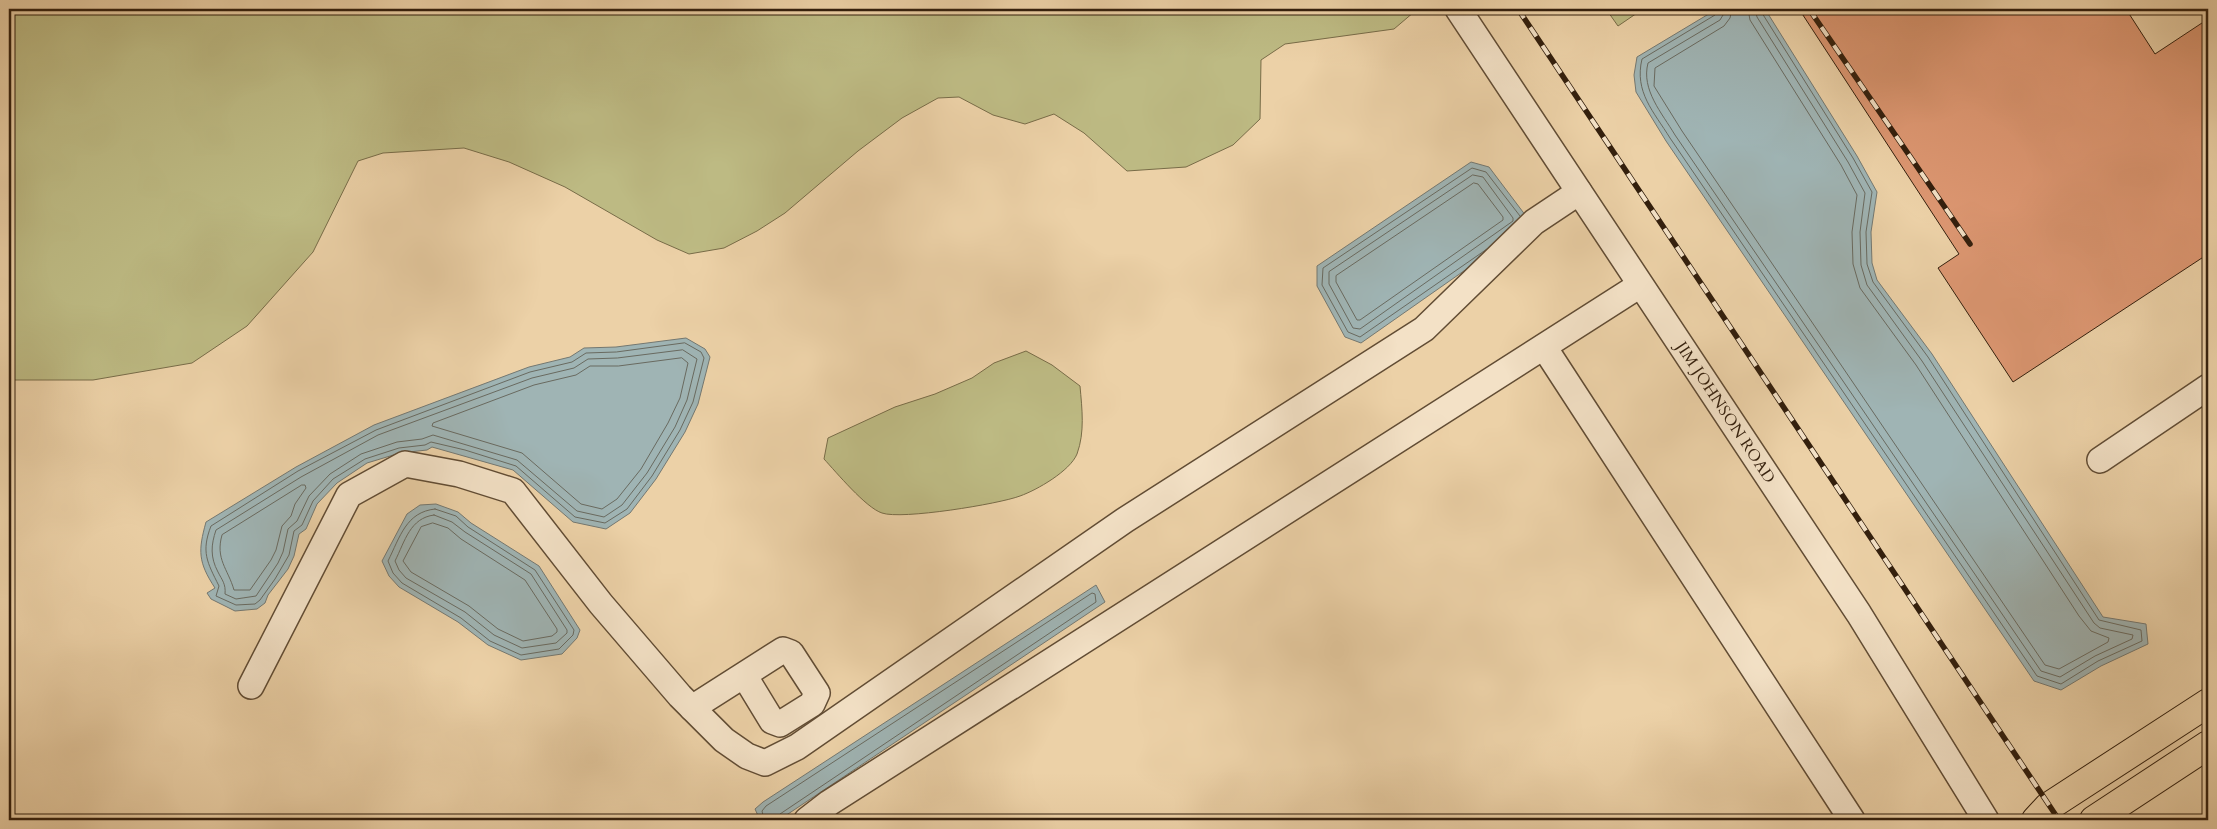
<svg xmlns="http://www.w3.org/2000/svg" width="2217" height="829" font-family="Cardo,serif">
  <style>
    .green { fill: #bdba83; stroke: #786c48 }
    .water { fill: #9fb4b4; stroke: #747871 }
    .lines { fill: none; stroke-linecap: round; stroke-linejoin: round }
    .shore { stroke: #696a60; stroke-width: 1 }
    .building { fill: #dd9772; stroke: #331f0d }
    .minor-casing { stroke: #614c34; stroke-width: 28 }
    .major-casing { stroke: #331f0d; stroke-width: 30 }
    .minor { stroke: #f3e1c6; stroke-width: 25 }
    .major { stroke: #ecd1a7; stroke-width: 28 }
    .rail-casing { stroke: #331f0d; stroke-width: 5.5 }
    .rail { stroke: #f3e1c6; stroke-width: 4; stroke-dasharray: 11; stroke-linecap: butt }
    .labels { text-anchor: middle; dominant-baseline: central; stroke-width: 4; stroke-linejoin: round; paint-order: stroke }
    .street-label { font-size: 16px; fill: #331f0d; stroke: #f3e1c6 }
  </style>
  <rect width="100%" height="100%" fill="#ecd1a7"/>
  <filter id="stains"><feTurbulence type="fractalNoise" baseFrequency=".004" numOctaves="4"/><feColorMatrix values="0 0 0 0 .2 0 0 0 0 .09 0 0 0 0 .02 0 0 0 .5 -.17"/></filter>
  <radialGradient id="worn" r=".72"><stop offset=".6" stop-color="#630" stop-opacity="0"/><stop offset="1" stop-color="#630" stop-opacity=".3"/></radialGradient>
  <g class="green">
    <path d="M9,9H1414V12L1394,29L1285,44L1261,60L1260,119L1233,145L1186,167L1127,171L1084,133L1054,114L1025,124L993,115L959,97L938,98L902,118L858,151L785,213L757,231L724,248L689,254L657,240L565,187L509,162L464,148L383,153L358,161L313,252L247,326L192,363L93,380H9Z"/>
    <path d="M1606,9H1643L1618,26Z"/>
    <path d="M1026,351L1052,365L1080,386C1082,409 1085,432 1077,454C1070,471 1037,490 1020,496C999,504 901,520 882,513C866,508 836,472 824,459L828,438L895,407L935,394L972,378L994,363Z"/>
  </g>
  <g class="water">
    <path d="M1717,9H1765L1857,156L1877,192L1871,232L1872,263L1877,280L1932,354L2103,617L2146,624L2148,644L2101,666L2061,690L2034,681L1666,141L1636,92L1634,75L1637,57Z"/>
    <path d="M1471,162L1489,167L1529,220L1518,233L1361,343L1345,337L1317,286V266Z"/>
    <path d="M686,338L705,349L710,357L698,404L685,432L656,479L630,513L606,529L573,522L513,470L432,447L427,450L400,453L367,463L337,483L317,504L306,529L299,534L294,556L288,569L268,595L265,603L257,609L235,611L211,599L207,593L215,588C198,562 198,551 206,522L296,467L374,425L529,367L570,357L584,348L616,347Z"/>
    <path d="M436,504L458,512L471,523L539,566L580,630L577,638L562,654L521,660L488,645L458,622L399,587L389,576L382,561L407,514L420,505Z"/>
    <path d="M1096,585L1105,602L779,820H760L755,809L763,802Z"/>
  </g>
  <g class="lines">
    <g class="shore">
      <path d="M1718,9L1715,15L1642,59C1634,92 1654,112 1670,138L2037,676L2061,684L2098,661L2142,641L2141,630L2099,620L1928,357L1873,282L1867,264L1866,232L1872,192L1853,158L1762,13V9"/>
      <path d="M1724,9L1723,15L1720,20L1648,63C1641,90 1662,113 1675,135L2041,671L2060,677L2095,656L2132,639L2133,635L2100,628L2094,623L1922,361L1867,285L1861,265L1860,232L1865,193L1848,162L1757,17L1755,9"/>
      <path d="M1732,9L1730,18L1724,26L1655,68L1654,86L1682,131L2045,665L2059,669L2108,642L2109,638L2091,631L2079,616L1916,365L1860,288L1853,264L1852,232L1857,195L1841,165L1750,20L1748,9"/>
      <path d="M1473,175L1483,177L1513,218V221L1360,329L1353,328L1329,284V272Z"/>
      <path d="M1474,183L1478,184L1503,217V220L1360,320H1357L1336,282V276Z"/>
      <path d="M1487,249L1360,337L1348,332L1322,285L1323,268L1472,168L1486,172L1520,216"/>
      <path d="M685,343L701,352L704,358L693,402L680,430L652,476L627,509L605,523L575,517L516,466L465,450L431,442L425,445L399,448L365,459L333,479L313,501L302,525L294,531L289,555L275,579L260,600L255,604L236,605L216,596L219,586C207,562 201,552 211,526L298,471L376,430L530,372L572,362L586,353L616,352Z"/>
      <path d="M683,350L697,359L687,400L675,427L647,473L622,505L604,517L577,511L517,460L433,435L422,439L397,442L361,454L330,474L309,496L297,521L288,529L283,552L278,563L256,596L236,599L225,594C226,584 222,580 218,572C210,557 211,545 216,530L301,477L378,435L532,378L574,368L588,359L617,358Z"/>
      <path d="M682,358L688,363L680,398L668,423L641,469L617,499L602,509L581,504L522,453L432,426L433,423L534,385L576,375L590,366H618Z"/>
      <path d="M302,485H305L306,488L295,504L291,516L282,526L276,550L271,560L250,590H234C228,569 215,559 222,535Z"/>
      <path d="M435,509L456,516L468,527L535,570L574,630L573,635L559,649L521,655L490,641L461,618L402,583L393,573L388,561C400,537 406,512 435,509Z"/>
      <path d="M434,515L452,522L465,532L531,574L567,630V633L556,643L522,648L494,635L465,612L406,578L399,570L395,561C405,541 410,518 434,515Z"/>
      <path d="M433,523L448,528L461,539L525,580L557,629V632L552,636L523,641L498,629L469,606L411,572L403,561L421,527Z"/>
      <path d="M764,820L762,811L766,806L1092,593L1095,594L1096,602L780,814L777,820"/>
    </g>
  </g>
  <path class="building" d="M1799,9H2126L2155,54L2208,19V254L2013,382L1938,268L1959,254Z"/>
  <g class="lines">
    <defs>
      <g id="minor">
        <path id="s1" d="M1458,9L1859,614L1986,820"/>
        <path d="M1544,347L1852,820"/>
        <path d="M2100,460L2208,387"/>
        <path d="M251,686L349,495L405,464L459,474L513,491L601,604L680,696L724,740L747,756L765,763L797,747L1125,520L1424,329L1534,222L1579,192"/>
        <path d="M692,708L783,650L791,653L817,693L812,704L780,724L772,721L744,675"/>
        <path d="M807,820L829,803L1640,285"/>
      </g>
      <g id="major">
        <path d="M2036,820L2048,807L2208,703"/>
        <path d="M2094,820L2208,745"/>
      </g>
    </defs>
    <use href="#minor" class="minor-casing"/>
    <use href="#major" class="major-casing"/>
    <use href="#minor" class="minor"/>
    <use href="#major" class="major"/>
    <defs>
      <g id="rail">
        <path d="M1518,9L2059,820"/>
        <path d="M1809,9L1970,244"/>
      </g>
    </defs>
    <use href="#rail" class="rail-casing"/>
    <use href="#rail" class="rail"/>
  </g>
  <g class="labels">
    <g class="street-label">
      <text stroke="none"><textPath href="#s1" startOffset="484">JIM JOHNSON ROAD</textPath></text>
    </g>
  </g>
  <rect width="2217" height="829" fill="none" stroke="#ecd1a7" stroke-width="30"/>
  <rect x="10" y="10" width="2197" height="809" fill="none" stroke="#331f0d" stroke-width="2.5"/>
  <rect x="15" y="15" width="2187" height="799" fill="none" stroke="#331f0d"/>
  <rect width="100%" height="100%" filter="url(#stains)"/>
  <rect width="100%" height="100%" fill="url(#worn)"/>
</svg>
